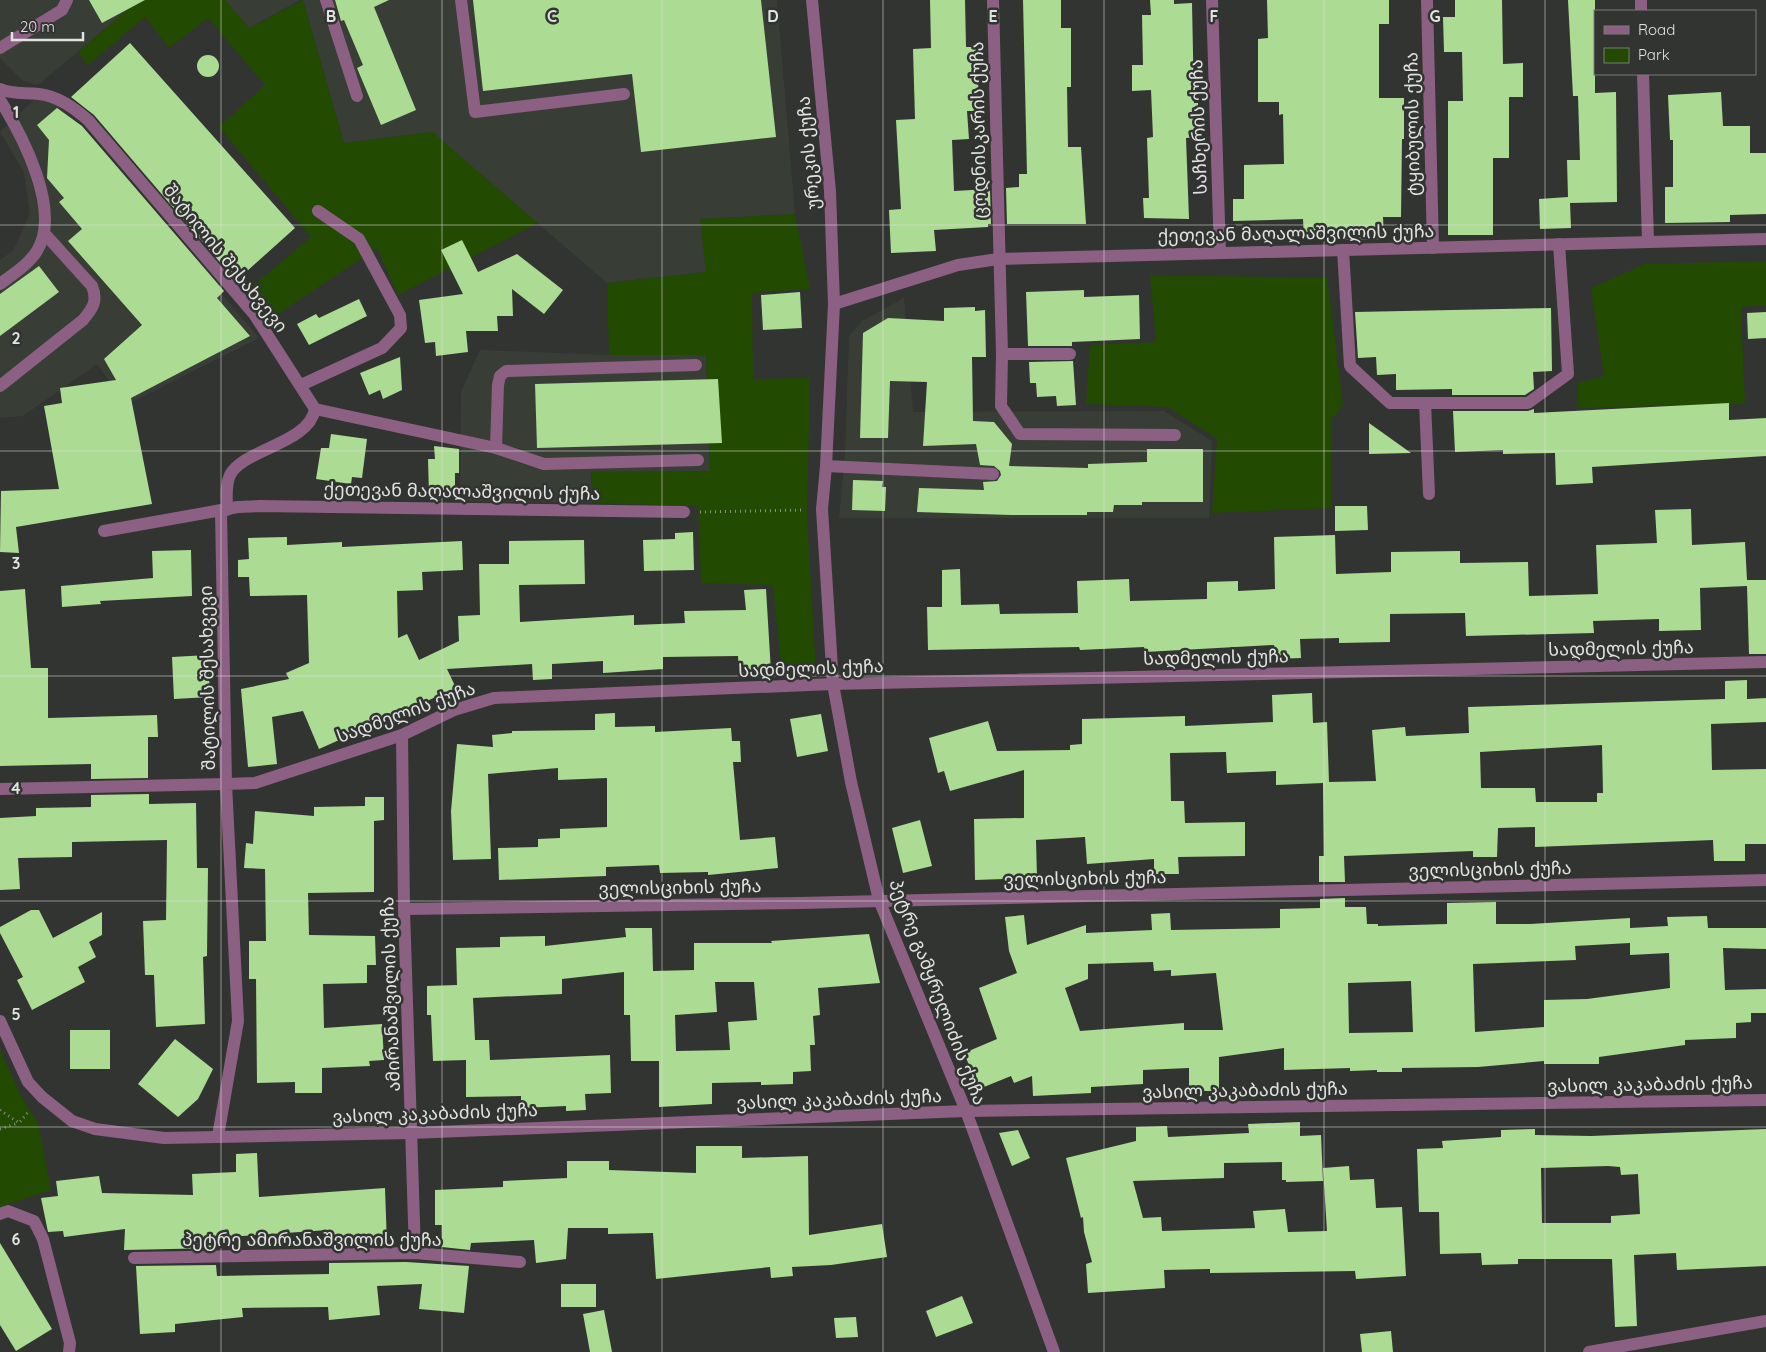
<svg xmlns="http://www.w3.org/2000/svg" width="1766" height="1352" font-family="Quicksand,'Noto Sans Georgian',sans-serif">
  <style>
    .built { fill: #383e36 }
    .green { fill: #234a01 }
    .building { fill: #acdb93; fill-rule: evenodd }
    .lines { fill: none; stroke-linecap: round; stroke-linejoin: round }
    .path { stroke: #8a8c89; stroke-width: 3; stroke-dasharray: 1 4; stroke-linecap: butt }
    .minor { stroke: #8c6083; stroke-width: 12 }
    .grid { fill: none; stroke: #e1e3e1; stroke-width: 1; stroke-opacity: 0.55 }
    .labels { text-anchor: middle; dominant-baseline: central; stroke-width: 5; stroke-linejoin: round; paint-order: stroke }
    .street-label { font-size: 18px; fill: #e1e3e1; stroke: #323431 }
    .grid-label { font-size: 16px; text-anchor: middle; font-weight: bold; fill: #e1e3e1; stroke: #323431; stroke-width: 5; stroke-linejoin: round; paint-order: stroke }
  </style>
  <rect width="100%" height="100%" fill="#323431"/>
  <g class="built">
    <path d="M0,0H139L38,85L23,81L0,58Z"/>
    <path d="M225,0H300L249,28Z"/>
    <path d="M303,0H777L795,214L701,219L706,272L607,283L432,132L344,143Z"/>
    <path d="M35,99L56,104L79,125L259,338L126,405L97,364L23,416L0,418V260L13,251L30,214L24,172L0,132Z"/>
    <path d="M904,298L913,412L1164,411L1212,441L1209,518H839L845,456L849,336L862,321Z"/>
    <path d="M480,350L609,355H706L710,471L591,472L592,503L460,501L461,392Z"/>
  </g>
  <g class="green">
    <path d="M139,0H225L249,28L303,0L344,143L432,132L538,223L398,295L377,248L269,320L248,290L311,237L219,127L265,85L208,18L169,48L145,17L88,65L78,52Z"/>
    <path d="M795,214L810,289L752,293L753,379L810,378L807,516L816,672L782,674L773,585L701,583L698,506L592,503L591,472L710,471L706,355H609L607,283L706,272L700,219Z"/>
    <path d="M1766,261V305L1741,307L1745,404L1578,408V383L1604,376L1591,288L1645,264Z"/>
    <path d="M1150,275L1327,278L1343,405L1332,419L1331,508L1212,513L1217,439L1168,407L1086,404L1090,345L1156,342Z"/>
    <path d="M0,1050L21,1096L38,1123L51,1190L0,1207Z"/>
  </g>
  <g class="building">
    <path d="M89,0H145L102,23Z"/>
    <path d="M335,0H389L374,7L416,110L381,125L357,68L363,65L344,20L341,21Z"/>
    <path d="M473,0H761L776,137L641,152L632,74L483,91Z"/>
    <path d="M930,0H965L966,47H977L979,111H967L969,139L952,140L954,191L990,189L991,224H988V227L934,230L936,251L891,253L889,210L901,209L896,120L915,119L913,49L931,48Z"/>
    <path d="M1023,0H1061V28H1071V87H1067L1068,147H1081L1086,224H1007L1006,188L1019,187V174H1027Z"/>
    <path d="M1150,0H1174V4L1192,3L1194,103H1198L1199,137L1186,138L1189,219L1144,218L1143,198H1149L1147,138L1153,137L1151,90L1132,91V65H1143L1142,15H1151Z"/>
    <path d="M1267,0H1389V24H1379V98H1404V139H1402L1401,217H1383L1384,239L1339,240V236L1304,237L1303,219L1233,221V199H1244V165L1284,164L1283,114L1279,115V102H1258V39L1268,38Z"/>
    <path d="M1455,0H1502L1503,64L1523,63V97H1509V158H1493V235H1448V101H1463L1462,52H1444L1443,17H1455Z"/>
    <path d="M1568,0H1595V93L1616,92L1617,202L1570,203L1571,228L1540,229L1539,199L1568,197L1567,160H1580L1578,96H1573Z"/>
    <path d="M130,43L295,228L236,281L94,115L71,97Z"/>
    <circle cx="208" cy="66" r="11"/>
    <path d="M1721,92L1723,126H1750V153H1766V214L1730,215V222L1665,223V187H1673V140H1670L1668,95Z"/>
    <path d="M57,108L82,126L224,291L217,298L250,336L131,398L152,504L16,527L19,553L0,552L1,491L59,489L44,406L62,403L60,388L116,380L104,359L142,325L68,241L82,229L59,202L64,198L47,178L49,140L37,125Z"/>
    <path d="M462,240L478,272L517,254L563,290L544,314L512,289L513,316H497L498,331H466L468,352L436,356L435,342L425,343L419,300L463,294L441,250Z"/>
    <path d="M39,266L59,292L0,336V294Z"/>
    <path d="M1084,290V297L1139,295L1140,339L1072,342V346H1028L1026,292Z"/>
    <path d="M800,292L802,328L763,330L761,295Z"/>
    <path d="M359,299L367,316L309,345L297,324L316,314L319,318Z"/>
    <path d="M975,307V311L985,310L986,357H972L973,421L994,422L1012,444L1009,466L1088,468V464L1147,462V449H1203V502H1142V505H1114L1113,512H1087V515H1011L917,512L919,488L984,490L983,482L997,481L1001,475L1000,471L994,466L980,465L976,444L923,446L927,382L890,381L888,438H860L863,333L888,318L944,321V308Z"/>
    <path d="M1551,308L1552,371L1533,372L1534,389L1525,395H1452V389L1396,390V374L1377,375L1376,357L1358,358L1355,312Z"/>
    <path d="M1766,312V338L1748,339L1747,313Z"/>
    <path d="M400,357L402,390L383,399L380,390L369,395L360,373Z"/>
    <path d="M1073,361L1076,405L1057,406L1056,396L1037,397L1036,383H1030L1029,362Z"/>
    <path d="M718,379L722,443L537,448L535,384Z"/>
    <path d="M1729,403V420L1766,418V456L1592,467L1593,483L1556,485L1555,453L1503,454V450L1455,452L1453,411H1528L1534,409V413Z"/>
    <path d="M1369,423L1411,453L1369,454Z"/>
    <path d="M331,434L367,439L362,478L352,477L351,484L316,479L321,448H329Z"/>
    <path d="M434,446L459,449V473H455V496H429L428,459H435Z"/>
    <path d="M853,480L883,481L882,487H886L885,511L852,510Z"/>
    <path d="M1335,506H1367L1368,530L1335,531Z"/>
    <path d="M1691,509L1692,545L1745,542L1747,580H1766V654H1749L1747,586L1700,588L1701,630L1659,631V619L1593,621L1594,633L1466,636L1465,613L1390,614V642L1339,643V638L1300,639L1301,658L1274,659V645L1145,652L1144,647L1080,650L1079,647L928,650L927,607H942V570L960,569L961,605L999,604L1000,614L1078,613L1077,581L1129,579L1130,601L1207,599V582L1238,581V591L1275,589L1274,537L1335,535L1336,574L1391,572V552L1460,551V563L1528,562L1529,596L1598,594L1596,545L1657,543L1655,510Z"/>
    <path d="M693,532L694,570L644,571L643,540L675,539V533Z"/>
    <path d="M287,537V545L342,542V547L462,541L463,570L422,572L423,590L397,591L398,638L407,634L419,660L459,641L458,616L480,615L479,564H509V541L584,540L585,584L519,585L520,622L634,615V625L685,623L684,611L746,610L744,590L766,589L771,672L739,674L738,656L663,657V669L603,673V661L552,664V679L533,680L532,664L447,669L456,688L319,749L303,711L272,717L277,764L248,767L241,689L289,679L286,673L309,663L307,595L250,596L249,577H238V560L249,559L248,538Z"/>
    <path d="M191,550L192,596L100,601L101,604L62,607L61,586L153,578L152,551Z"/>
    <path d="M25,589L31,668H48V718L157,715L158,737H148V778L91,779V764L0,766V591Z"/>
    <path d="M208,655L210,697L174,699L172,657Z"/>
    <path d="M1747,680V699L1766,698V722L1711,724L1712,770L1766,769V844H1745V861H1714L1713,840L1535,847V827L1498,828L1497,857H1473V851L1344,856L1345,882H1319V856H1324L1323,783L1276,785V771L1227,773L1226,752L1170,753L1171,801H1184L1185,823L1245,822V856L1178,857L1179,874H1154V859L1087,864L1085,837L1036,840L1037,878L975,880L974,819L1024,818V770L950,791L944,771L938,773L929,738L988,721L997,751L1070,750V745L1082,744V719L1185,716V726L1273,722L1272,695L1312,693L1313,723L1327,722L1329,782L1376,781L1372,730L1405,727L1406,736L1469,733L1468,707L1725,699V681ZM1602,745L1603,793H1597V802H1536L1535,788H1481L1480,752Z"/>
    <path d="M615,713V727L655,726V732L731,728L732,741H740L741,762H733L740,840L775,837L778,868L708,875V872L660,873L659,865L606,867V876L499,880L498,848L538,847V839L560,838V829L607,827V778L558,780V768L488,774L491,859L453,860L451,811L457,744L493,747L492,735L512,733V731L595,730V714Z"/>
    <path d="M821,714L828,751L797,757L790,719Z"/>
    <path d="M149,794V804L196,803L197,868H208L207,956L203,957L205,1024L156,1027L154,975H145L143,921L166,920L167,840L72,842V857L18,858L20,889L0,890V818L36,816V808L91,807V795Z"/>
    <path d="M365,797H384V820L374,821V892L308,893L309,935L375,936L376,965H367V983L323,984L324,1028L382,1024L384,1060L369,1061L370,1066L322,1068V1093H295V1082L257,1083L256,979H249V941H266L265,869L244,868L246,843L253,844L255,811L314,816V807L365,806Z"/>
    <path d="M920,820L932,866L903,873L892,828Z"/>
    <path d="M1345,898V907H1366L1367,924H1378V926L1447,924V903L1496,902V924H1530L1630,918V928L1668,926L1667,917L1707,916L1708,928H1766V949L1723,948L1725,990L1766,989V1013H1751V1022L1736,1023V1038L1685,1040V1045L1599,1057V1064H1544V1061L1478,1067L1402,1068V1072H1377V1070L1350,1071V1068L1284,1070V1048L1219,1057V1091H1189V1068L1143,1070V1084L1091,1087V1093L1033,1096L1032,1076L1014,1083L1011,1076L979,1089L964,1053L997,1039L979,988L1017,973L1009,951L1005,917L1024,915L1027,945L1086,925V933L1152,930L1151,914L1170,913L1171,930L1280,928V909L1320,908V899ZM1630,943V955L1669,953L1670,988L1587,999L1544,1000V1027L1475,1032L1473,964L1576,960L1575,946ZM1153,962L1154,971L1171,970V976L1216,973L1223,1030H1184V1023L1080,1031L1065,988L1088,979V964ZM1411,981L1413,1032L1349,1033L1348,983Z"/>
    <path d="M31,910H39L53,938L102,912V935L89,942L96,957L78,967L85,982L32,1010L17,980L23,977L0,933V927Z"/>
    <path d="M625,928H652L653,971L694,970V943H772L771,941L869,934L880,983L818,988L820,1015L813,1016L815,1045H810L811,1071L793,1072V1084L761,1085V1082L712,1083V1104L659,1107V1061H631L630,1015H624V972L562,979V994L473,998L475,1040H489L490,1060L610,1055L611,1093L585,1094L586,1110L566,1111V1106L521,1108V1096L466,1097V1060L433,1061L431,1015H427V986L457,985L456,948L500,947V937L545,936V946L626,937ZM715,982H754L757,1020L728,1022L730,1050L676,1051L675,1015L717,1012Z"/>
    <rect x="70" y="1030" width="40" height="39"/>
    <path d="M175,1039L213,1069L198,1099L178,1117L138,1084Z"/>
    <path d="M1300,1122V1136L1321,1135L1323,1181L1286,1182V1180H1282V1162L1224,1163V1178L1133,1181L1143,1218L1161,1217L1162,1231L1255,1228L1253,1211L1285,1209L1288,1232L1327,1231L1323,1168L1349,1166L1350,1180L1374,1179L1376,1208L1402,1207L1406,1276L1356,1279L1355,1271L1210,1273V1269L1164,1270L1165,1288L1088,1293L1086,1264L1092,1262L1084,1232L1083,1217L1081,1218L1066,1158L1136,1141V1127L1167,1126L1168,1137L1249,1133L1248,1124Z"/>
    <path d="M1535,1129V1135L1591,1136L1766,1129V1266L1677,1270L1676,1253L1634,1255L1637,1326L1615,1327L1612,1259H1518V1264L1482,1265L1481,1253L1440,1254L1439,1212H1419L1417,1149L1443,1148L1442,1141L1501,1137V1130ZM1608,1166L1620,1167L1621,1175L1638,1174L1640,1214L1611,1216V1223H1542L1541,1168Z"/>
    <path d="M1018,1130L1030,1158L1012,1166L999,1133Z"/>
    <path d="M696,1146H742V1158L808,1156L809,1235L882,1224L887,1257L831,1265L792,1267L793,1276L771,1278L770,1267L656,1279L653,1233L608,1234V1228H568L566,1259L536,1263L534,1240L471,1243L470,1250L442,1247V1225H435V1190L503,1187V1181L567,1178V1161H609V1170L696,1173Z"/>
    <path d="M257,1153L259,1197L385,1188L387,1245L328,1246V1230L215,1238L216,1248L124,1250L125,1229L64,1237L63,1231L48,1232L41,1198L58,1196L56,1181L99,1176L102,1193L193,1195L192,1174L236,1172V1154Z"/>
    <path d="M0,1243L52,1329L16,1351L0,1325Z"/>
    <path d="M406,1262L469,1266L464,1313L419,1309L422,1284L377,1286L380,1315L329,1320L328,1307L242,1308L243,1317L175,1324V1332L140,1334L136,1266L216,1265L217,1276L329,1274V1263Z"/>
    <rect x="561" y="1284" width="35" height="23"/>
    <path d="M962,1296L973,1323L936,1337L926,1311Z"/>
    <path d="M604,1310L612,1352H590L583,1314Z"/>
    <path d="M856,1317L858,1337L836,1338L834,1318Z"/>
    <path d="M1391,1331L1393,1352H1362L1360,1334Z"/>
  </g>
  <g class="lines">
    <g class="path">
      <path d="M700,512L804,510"/>
      <path d="M0,1110L19,1123L30,1110"/>
      <path d="M0,1129L18,1123"/>
    </g>
    <g class="minor">
      <path d="M326,0L357,96"/>
      <path d="M461,0L475,112L624,94"/>
      <path d="M812,0L830,191L834,304L826,466L822,509L833,684L851,782L879,900L966,1111L1054,1352"/>
      <path d="M993,0L1002,354L1001,406L1020,434L1175,435"/>
      <path d="M1212,0L1220,253"/>
      <path d="M1427,0L1433,248"/>
      <path d="M1641,0V11"/>
      <path d="M0,48L62,10L67,0"/>
      <path d="M1643,74L1648,242"/>
      <path d="M0,89C13,95 25,92 39,94C58,96 74,108 88,120L254,314L315,409C309,444 243,449 230,475C225,486 227,499 227,510"/>
      <path d="M0,100C22,135 62,210 37,251C28,265 13,274 0,284"/>
      <path d="M1343,250L1350,366L1390,403H1528L1568,374L1559,244"/>
      <path d="M834,304L958,265L998,259L1766,239"/>
      <path d="M1002,354H1070"/>
      <path d="M301,385L382,348L401,328L400,315L359,239L318,211"/>
      <path d="M0,386L83,320C93,308 98,301 92,286L44,233"/>
      <path d="M1425,403L1429,494"/>
      <path d="M315,409L496,448L544,464L698,460"/>
      <path d="M496,448L498,385L500,376L506,371L696,365"/>
      <path d="M826,466L993,474"/>
      <path d="M104,531L238,507L260,506L684,512"/>
      <path d="M402,735L404,909L415,1253"/>
      <path d="M0,789L226,784L221,511"/>
      <path d="M404,909L800,903L1766,880"/>
      <path d="M0,1021L28,1082L42,1097L72,1121L95,1129L164,1138L411,1133L966,1111L1766,1100"/>
      <path d="M218,1136L238,1021L226,784L255,783L402,735L454,710L494,698L833,684L1766,662"/>
      <path d="M0,1214L8,1211L34,1221L43,1239L70,1343L69,1352"/>
      <path d="M134,1258L415,1253L520,1262"/>
      <path d="M1589,1352L1766,1321"/>
    </g>
  </g>
  <path class="grid" d="M221,0V1352M442,0V1352M662,0V1352M883,0V1352M1104,0V1352M1324,0V1352M1545,0V1352M0,225H1766M0,451H1766M0,676H1766M0,901H1766M0,1127H1766"/>
  <g class="labels">
    <g class="street-label">
      <text transform="translate(1412 124) rotate(-91)">ტყიბულის ქუჩა</text>
      <text transform="translate(1198 127) rotate(-92)">საჩხერის ქუჩა</text>
      <text transform="translate(978 130) rotate(-91)">ცოდნისკარის ქუჩა</text>
      <text transform="translate(808 153) rotate(-95)">ურეკის ქუჩა</text>
      <text transform="translate(1296 233) rotate(-1)">ქეთევან მაღალაშვილის ქუჩა</text>
      <text transform="translate(226 258) rotate(51)">შატილის შესახვევი</text>
      <text transform="translate(462 491) rotate(1)">ქეთევან მაღალაშვილის ქუჩა</text>
      <text transform="translate(1621 648) rotate(-1)">სადმელის ქუჩა</text>
      <text transform="translate(1216 657) rotate(-1)">სადმელის ქუჩა</text>
      <text transform="translate(811 668) rotate(-2)">სადმელის ქუჩა</text>
      <text transform="translate(207 678) rotate(-91)">შატილის შესახვევი</text>
      <text transform="translate(406 712) rotate(-20)">სადმელის ქუჩა</text>
      <text transform="translate(1490 869) rotate(-1)">ველისციხის ქუჩა</text>
      <text transform="translate(1085 878) rotate(-1)">ველისციხის ქუჩა</text>
      <text transform="translate(680 887) rotate(-1)">ველისციხის ქუჩა</text>
      <text transform="translate(938 992) rotate(69)">პეტრე გამყრელიძის ქუჩა</text>
      <text transform="translate(390 994) rotate(-92)">ამირანაშვილის ქუჩა</text>
      <text transform="translate(1650 1084) rotate(-1)">ვასილ კაკაბაძის ქუჩა</text>
      <text transform="translate(1245 1090) rotate(-1)">ვასილ კაკაბაძის ქუჩა</text>
      <text transform="translate(839 1099) rotate(-2)">ვასილ კაკაბაძის ქუჩა</text>
      <text transform="translate(435 1113) rotate(-2)">ვასილ კაკაბაძის ქუჩა</text>
      <text x="312" y="1239">პეტრე ამირანაშვილის ქუჩა</text>
    </g>
  </g>
  <g class="grid-label">
    <text x="331" y="22">B</text>
    <text x="552" y="22">C</text>
    <text x="773" y="22">D</text>
    <text x="993" y="22">E</text>
    <text x="1214" y="22">F</text>
    <text x="1435" y="22">G</text>
    <text x="16" y="118">1</text>
    <text x="16" y="344">2</text>
    <text x="16" y="569">3</text>
    <text x="16" y="794">4</text>
    <text x="16" y="1020">5</text>
    <text x="16" y="1245">6</text>
  </g>
  <rect x="1594" y="10" width="162" height="65" fill="#323431" stroke="#787a77"/>
  <rect x="1604" y="26" width="25" height="8" fill="#8c6083" stroke="#787a77"/>
  <text x="1638" y="35" font-size="15" fill="#e1e3e1">Road</text>
  <rect x="1604" y="48" width="25" height="15" fill="#234a01" stroke="#787a77"/>
  <text x="1638" y="60" font-size="15" fill="#e1e3e1">Park</text>
  <path d="M12 32v8h71v-8" fill="none" stroke="#e1e3e1" stroke-width="2.5"/>
  <text x="20" y="32" font-size="15" fill="#e1e3e1" stroke="#323431" stroke-width="4" paint-order="stroke">20 m</text>
</svg>
